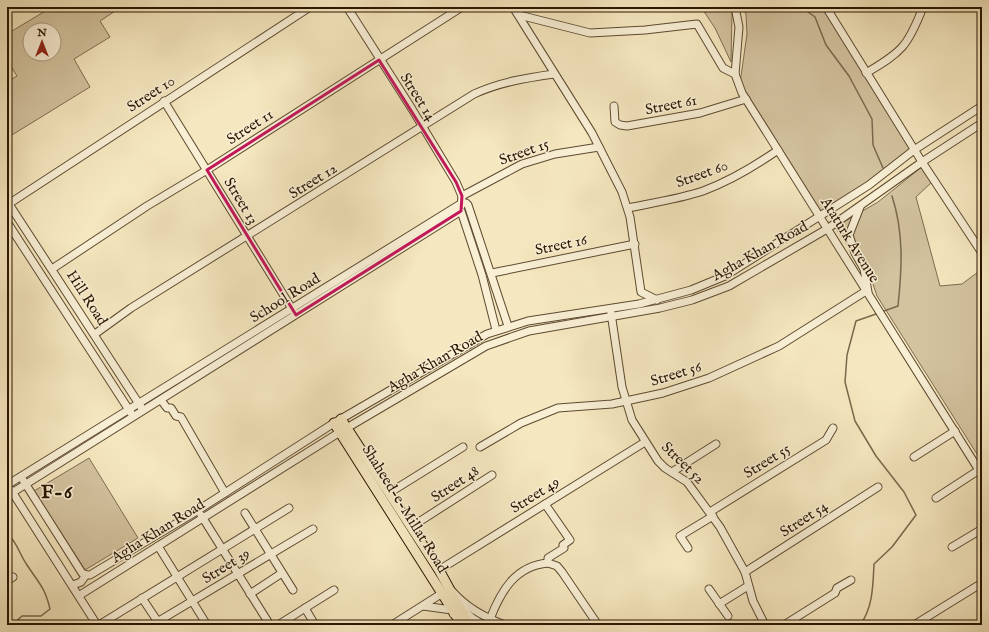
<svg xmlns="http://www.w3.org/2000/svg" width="989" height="632" font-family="'IM FELL English',serif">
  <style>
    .green { fill: #d3c39f; stroke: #7f6c50; fill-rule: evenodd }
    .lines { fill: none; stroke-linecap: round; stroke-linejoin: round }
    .stream { stroke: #7b684c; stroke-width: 1.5 }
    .minor-casing { stroke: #5e4a30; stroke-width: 9 }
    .major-casing { stroke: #2b1500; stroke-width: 11 }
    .minor { stroke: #f8efd5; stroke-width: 7 }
    .major { stroke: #f5e7bf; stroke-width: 9 }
    .marked { fill: none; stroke: #c2185b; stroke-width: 3; stroke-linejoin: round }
    .labels { text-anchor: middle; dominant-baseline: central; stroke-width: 3; stroke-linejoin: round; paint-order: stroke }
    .street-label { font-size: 15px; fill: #2b1500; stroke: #f8efd5 }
    .district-label { font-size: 19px; font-weight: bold; letter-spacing: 1px; fill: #2b1500; stroke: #f8efd5 }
  </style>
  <rect width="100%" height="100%" fill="#f5e7bf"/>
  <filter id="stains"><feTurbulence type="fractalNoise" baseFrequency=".005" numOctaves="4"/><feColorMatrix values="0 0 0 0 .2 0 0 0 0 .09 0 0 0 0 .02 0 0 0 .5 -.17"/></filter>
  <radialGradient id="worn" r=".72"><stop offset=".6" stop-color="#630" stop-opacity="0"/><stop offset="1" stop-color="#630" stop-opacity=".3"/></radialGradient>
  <g class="green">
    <path d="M52,7H113L115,11L100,21L110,37L74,59L90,87L7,138V82L17,76L7,60V34ZM30,30H54V54H30Z"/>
    <path d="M701,7H730L732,11L731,62L715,28Z"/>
    <path d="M742,7H822L911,148L858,189L820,213L740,83L747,34L746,14Z"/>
    <path d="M923,166L933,181L916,197L940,286L962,284L982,269V462L877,296L873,284L835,227L878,202Z"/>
    <path d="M89,458L138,538L85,570L34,491Z"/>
  </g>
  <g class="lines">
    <g class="stream">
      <path d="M801,7L815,17L826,45L849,76L872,119L873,145L883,168"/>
      <path d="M884,311L898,306C902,268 904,233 892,196"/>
      <path d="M7,533C19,545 18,552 27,565C38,582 45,587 50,609L41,616H22L12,625"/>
      <path d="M860,625C873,608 873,585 874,564L892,547L916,515L904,492L876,456L855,421L845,382L847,355L856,321L876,314"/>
    </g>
    <defs>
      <g id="minor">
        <path d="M347,7L412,109L456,182L462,196L461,206"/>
        <path d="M513,7L592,133L622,192L630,217L641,292L657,300"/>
        <path d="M735,7L739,27L735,74L742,93L982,475"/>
        <path d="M826,7L922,162L982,253"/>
        <path d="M519,15L590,33L645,30L697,24L723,68L735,74"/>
        <path d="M866,73C902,52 908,46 923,7"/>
        <path d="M164,101L294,312"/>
        <path d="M614,106L615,122L620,125L627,126L700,113L746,99"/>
        <path d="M462,196L522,164L555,154L599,147"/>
        <path d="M7,201L141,407"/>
        <path d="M7,205L310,7"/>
        <path d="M860,207L849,235L855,253L864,269L868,292"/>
        <path d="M628,208C652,203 679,199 703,191C730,181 755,166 778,150"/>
        <path d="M7,222L131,413"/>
        <path d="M52,269L147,206L207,170L462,7"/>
        <path d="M492,273L635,244"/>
        <path d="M611,313L622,387L632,420L658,461L665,468L687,482L720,527L745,572L753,601L765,625"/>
        <path d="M95,334L131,308L474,94C500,82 526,78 554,74"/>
        <path d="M161,400L167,408H171L176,416L181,417L225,493"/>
        <path d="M480,447L521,423L558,408L612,404L663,393L709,378L779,346L866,291"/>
        <path d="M914,457L955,431"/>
        <path d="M672,472L716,444"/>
        <path d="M23,480L82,573L86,575"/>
        <path d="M7,485L462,203H466L468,205L508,326"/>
        <path d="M11,490L97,625"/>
        <path d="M389,493L463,447"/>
        <path d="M7,496L461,211L482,275L496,330"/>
        <path d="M936,498L979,470"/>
        <path d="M545,504L570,540L563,545L564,548L548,558V563L557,566L562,572L598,625"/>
        <path d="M710,512L826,440L833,428"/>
        <path d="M245,513L293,590"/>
        <path d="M201,515L270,625"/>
        <path d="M411,527L492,475"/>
        <path d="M158,546L207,625"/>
        <path d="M952,547L982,529"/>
        <path d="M688,548L680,536L713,516"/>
        <path d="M439,570L645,442"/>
        <path d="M745,572L878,487"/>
        <path d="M86,575H90L192,514L334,423L487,334L528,321L639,304L691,290L725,276L869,185L914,150L982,106"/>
        <path d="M7,581L13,577"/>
        <path d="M73,585L81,582L86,575"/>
        <path d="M709,589L728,616"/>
        <path d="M453,592C466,607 486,618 505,625"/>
        <path d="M250,594L282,573"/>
        <path d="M80,595L340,432L486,346L529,331L660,308L692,300L729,286L827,229L922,162L982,123"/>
        <path d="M142,598L160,625"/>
        <path d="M719,604L748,586"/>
        <path d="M423,606L452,610L453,614"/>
        <path d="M305,608L315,625"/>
        <path d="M462,608L472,618L475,625"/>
        <path d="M472,618L484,625"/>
        <path d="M490,619C501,591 515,566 548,563"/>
        <path d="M99,625L289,508"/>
        <path d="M152,625L313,529"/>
        <path d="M278,625L334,590"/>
        <path d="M392,625L441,594"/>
        <path d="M784,625L835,593L837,588L851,580"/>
        <path d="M914,625L982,583"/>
      </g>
      <g id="major">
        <path d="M341,419L439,570L469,625"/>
        <path d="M334,423L462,625"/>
      </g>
    </defs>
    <use href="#minor" class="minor-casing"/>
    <use href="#major" class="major-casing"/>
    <use href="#minor" class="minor"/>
    <use href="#major" class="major"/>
  </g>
  <path class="marked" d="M379,60L456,182L462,196L461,211L296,315L207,170Z"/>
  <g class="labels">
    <g class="street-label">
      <text transform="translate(151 94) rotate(-33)">Street 10</text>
      <text transform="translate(418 97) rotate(58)">Street 14</text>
      <text transform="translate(671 105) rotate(-11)">Street 61</text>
      <text transform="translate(250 127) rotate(-33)">Street 11</text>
      <text transform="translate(524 152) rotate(-20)">Street 15</text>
      <text transform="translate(702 174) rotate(-20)">Street 60</text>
      <text transform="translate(313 181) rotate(-32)">Street 12</text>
      <text transform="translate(241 201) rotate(59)">Street 13</text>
      <text transform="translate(850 240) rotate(58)">Ataturk Avenue</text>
      <text transform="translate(561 245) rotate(-12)">Street 16</text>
      <text transform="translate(760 251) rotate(-29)">Agha Khan Road</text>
      <text transform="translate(87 298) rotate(57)">Hill Road</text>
      <text transform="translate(285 298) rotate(-32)">School Road</text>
      <text transform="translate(435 362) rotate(-30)">Agha Khan Road</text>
      <text transform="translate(676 374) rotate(-17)">Street 56</text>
      <text transform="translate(767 461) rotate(-32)">Street 55</text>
      <text transform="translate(683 463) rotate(44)">Street 52</text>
      <text transform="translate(455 484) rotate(-33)">Street 48</text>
      <text transform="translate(535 495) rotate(-32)">Street 49</text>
      <text transform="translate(405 509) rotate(58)">Shaheed-e-Millat Road</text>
      <text transform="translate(804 519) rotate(-33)">Street 54</text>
      <text transform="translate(158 531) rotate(-32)">Agha Khan Road</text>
      <text transform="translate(226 566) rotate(-32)">Street 39</text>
    </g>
    <g class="district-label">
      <text x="57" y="493">F-6</text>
    </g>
  </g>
  <rect width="989" height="632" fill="none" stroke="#f5e7bf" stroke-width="24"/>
  <rect x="8" y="8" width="973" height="616" fill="none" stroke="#2b1500" stroke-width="2"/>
  <rect x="12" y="12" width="965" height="608" fill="none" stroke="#2b1500"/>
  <g transform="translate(42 42)"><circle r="19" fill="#f8efd5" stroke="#a69880"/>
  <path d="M0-3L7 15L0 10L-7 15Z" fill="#8f2418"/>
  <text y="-6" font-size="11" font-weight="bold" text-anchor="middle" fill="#2b1500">N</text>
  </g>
  <rect width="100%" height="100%" filter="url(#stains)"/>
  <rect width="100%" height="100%" fill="url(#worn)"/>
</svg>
